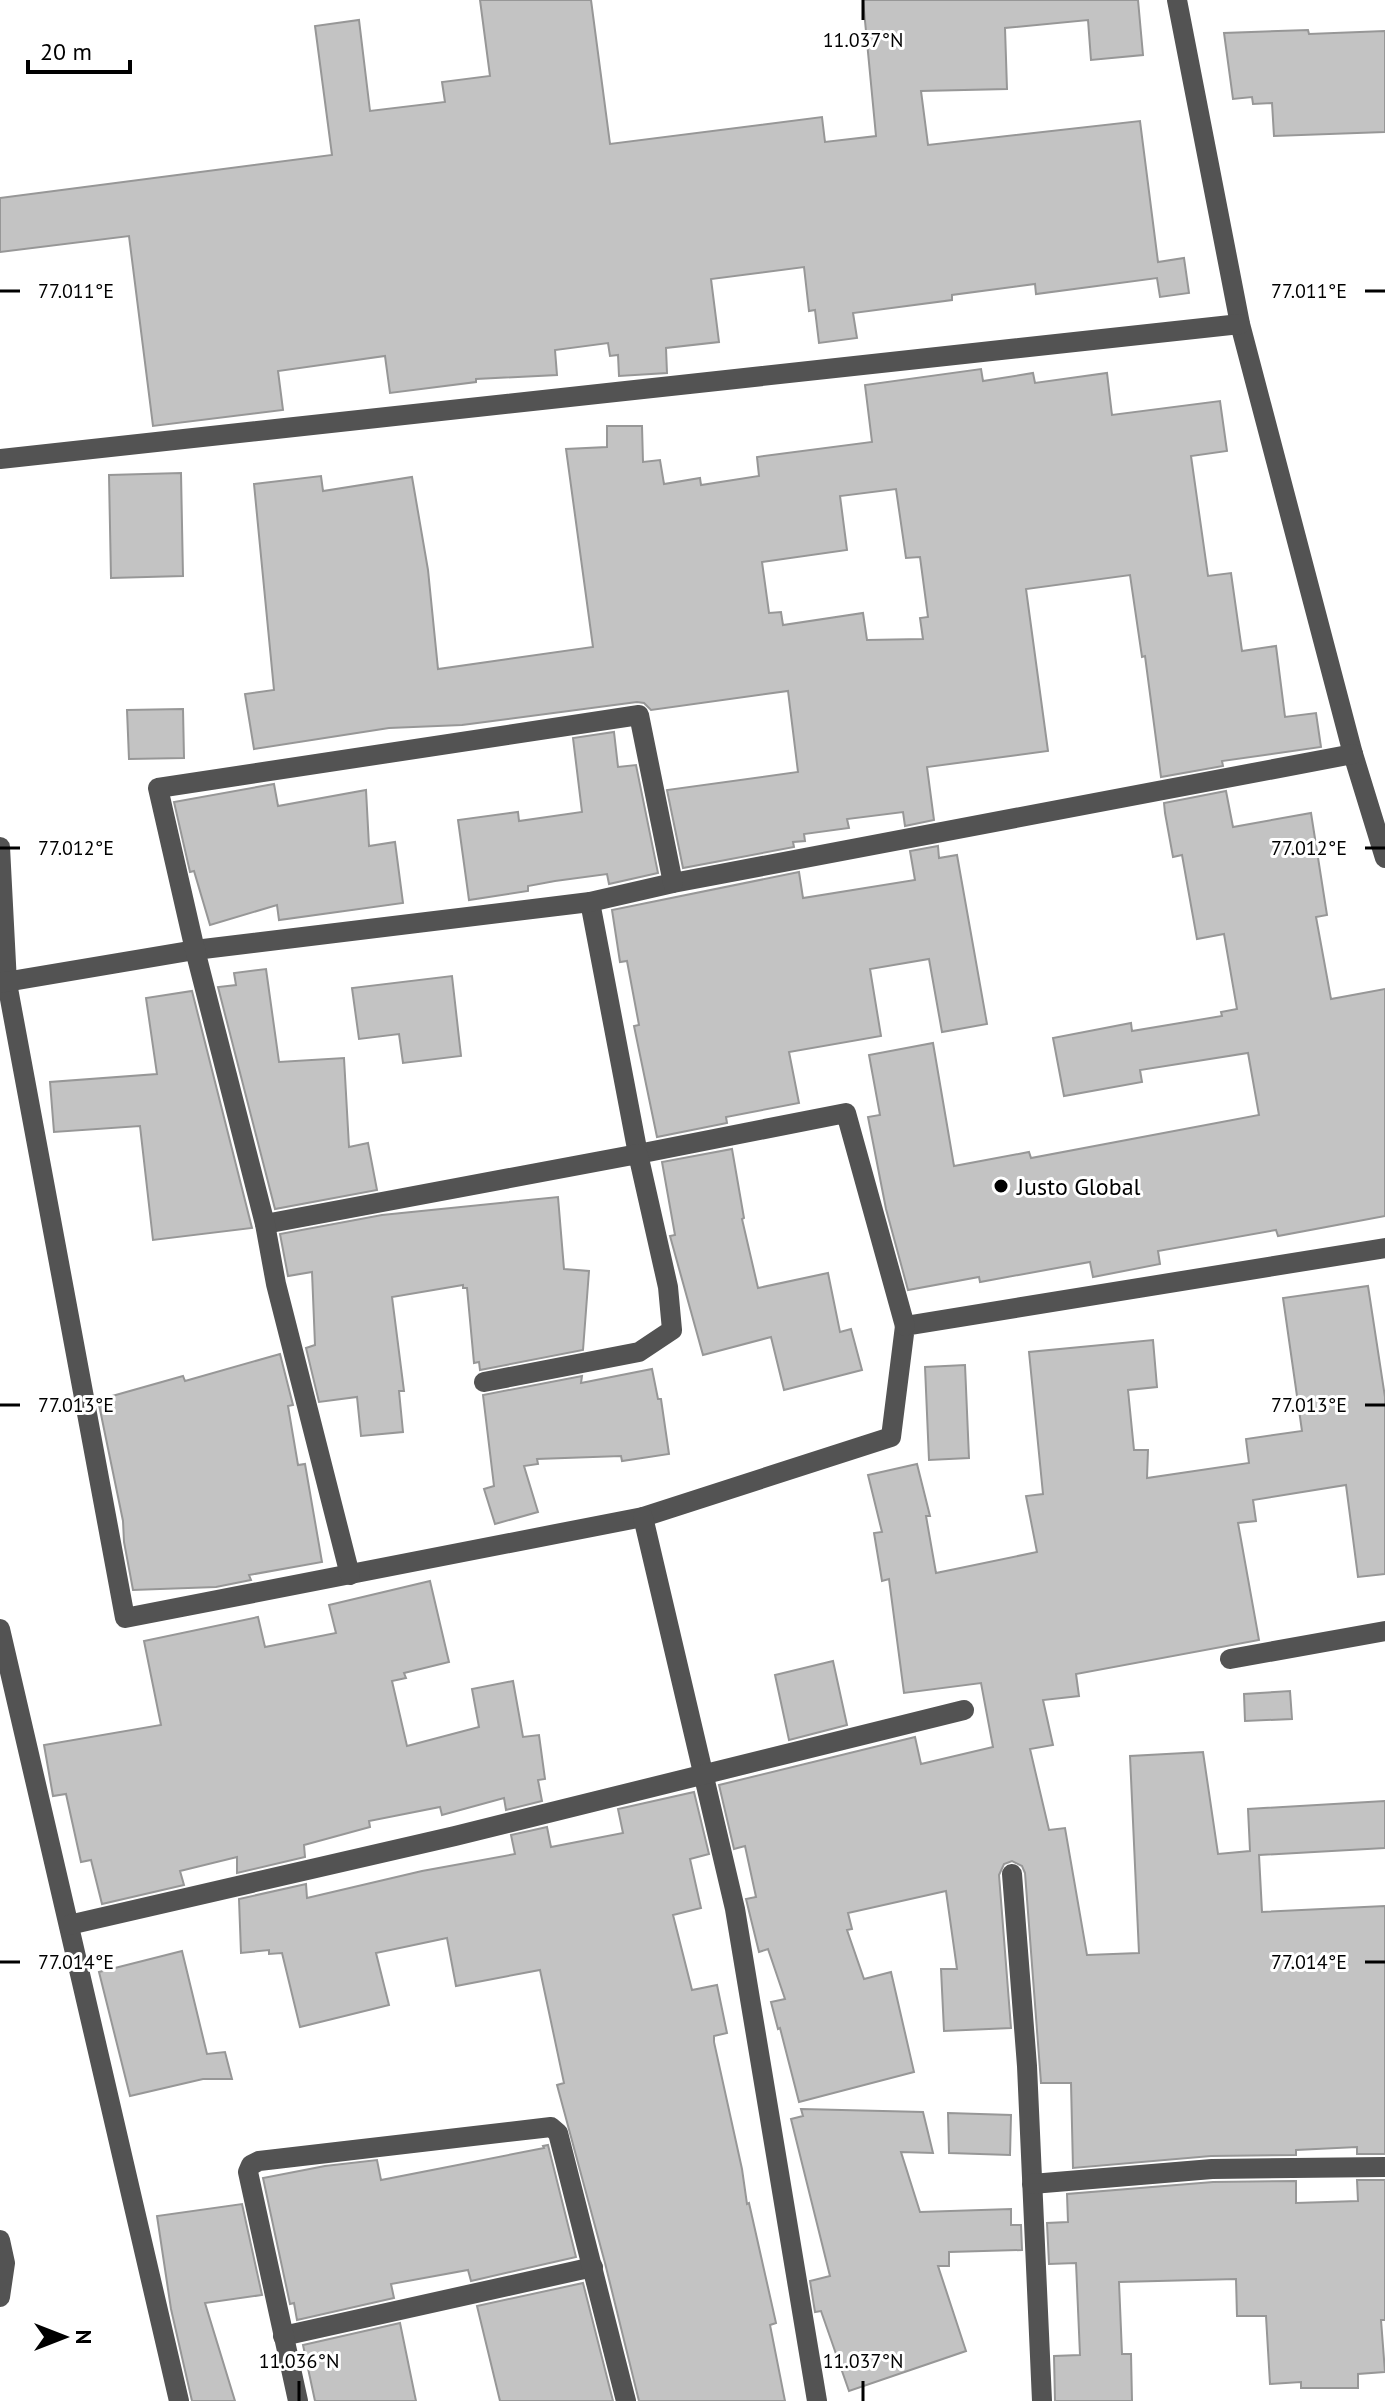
<svg xmlns="http://www.w3.org/2000/svg" width="1385" height="2401" font-family="'PT Sans',sans-serif">
  <style>
    .building { fill: #c3c3c3; stroke: #979797; stroke-width: 2; fill-rule: evenodd }
    .lines { fill: none; stroke-linecap: round; stroke-linejoin: round }
    .minor { stroke: #535353; stroke-width: 20 }
    .ticks { fill: none; stroke: #000; stroke-width: 3 }
    .poi-dot { fill: #000; stroke: #fff; stroke-width: 3 }
    .labels { text-anchor: middle; dominant-baseline: central; stroke-width: 6; stroke-linejoin: round; paint-order: stroke }
    .poi-label { font-size: 24px; fill: #000; stroke: #fff; text-anchor: start }
    .ticks-label { font-size: 20px; text-anchor: middle; fill: #000; stroke: #fff; stroke-width: 6; stroke-linejoin: round; paint-order: stroke }
  </style>
  <rect width="100%" height="100%" fill="#fff"/>
  <g class="building">
    <path d="M480,0H591L610,144L822,117L825,142L876,136L863,0H1138L1143,55L1091,60L1088,20L1005,28L1007,89L921,91L928,145L1140,121L1158,262L1184,258L1189,293L1160,297L1157,278L1036,294L1035,284L952,295V300L853,313L857,338L819,343L815,310L809,311L804,267L711,279L719,342L666,348L667,373L619,376L618,355L610,356L608,343L555,350L557,375L476,379V382L390,393L385,356L278,371L283,410L153,426L129,236L0,252V198L332,155L315,26L359,20L370,111L445,102L442,82L490,76Z"/>
    <path d="M1308,30L1309,34L1385,31V132L1274,136L1272,103L1253,104L1252,97L1233,99L1224,33Z"/>
    <path d="M981,369L983,381L1033,373L1035,383L1107,373L1112,415L1220,401L1227,451L1191,456L1208,576L1231,573L1242,651L1276,646L1285,717L1316,713L1321,747L1222,761L1223,766L1161,777L1145,656L1142,657L1130,575L1026,589L1048,751L927,767L934,820L905,826L903,812L847,819L849,828L804,834L805,841L793,842L794,847L683,868L667,790L798,772L788,691L651,710L644,703L637,702L462,725L389,728L254,749L245,694L274,690L254,484L321,476L323,491L412,477L428,570L438,669L593,647L566,449L607,447V426H642L643,462L660,460L664,484L700,478L701,485L759,476L757,457L872,442L865,385ZM896,489L906,558L920,557L928,617L920,618L923,639L867,640L863,613L783,625L781,612L769,613L762,562L847,550L840,496Z"/>
    <path d="M181,473L183,576L111,578L109,475Z"/>
    <path d="M183,709L184,758L129,759L127,710Z"/>
    <path d="M614,732L618,767L636,765L658,873L609,884L607,874L555,881L528,886V891L469,900L458,820L518,812L519,821L582,812L573,738Z"/>
    <path d="M274,784L278,806L366,790L369,846L395,842L403,903L279,920L277,905L210,925L194,871L190,872L174,802Z"/>
    <path d="M1226,791L1233,827L1311,813L1327,915L1316,917L1331,999L1385,989V1216L1278,1236L1276,1230L1158,1251L1160,1264L1093,1277L1090,1262L980,1282L979,1277L908,1290L886,1209L868,1117L880,1115L869,1055L933,1043L954,1166L1029,1152L1031,1158L1259,1115L1248,1053L1140,1070L1142,1082L1064,1096L1053,1038L1131,1023L1132,1031L1222,1016L1221,1012L1237,1009L1224,934L1197,939L1182,855L1173,857L1165,813L1164,803Z"/>
    <path d="M938,846L939,858L957,855L987,1024L942,1032L929,959L870,969L881,1036L789,1052L799,1103L726,1117L727,1123L657,1137L634,1026L639,1025L627,961L620,962L612,910L799,872L803,898L915,880L910,851Z"/>
    <path d="M266,969L279,1062L344,1058L349,1147L368,1143L377,1190L275,1209L218,987L236,985L234,973Z"/>
    <path d="M452,976L461,1056L403,1063L399,1034L359,1039L352,988Z"/>
    <path d="M192,991L252,1228L153,1240L140,1126L54,1132L50,1082L157,1074L146,998Z"/>
    <path d="M732,1149L744,1218L742,1219L758,1288L828,1273L840,1332L851,1329L862,1370L784,1390L771,1337L703,1355L670,1236L675,1235L662,1162Z"/>
    <path d="M558,1197L564,1269L589,1271L583,1350L480,1370L479,1362L474,1363L467,1288H463V1285L392,1297L404,1391H399L403,1432L361,1436L357,1397L319,1402L306,1348L315,1345L312,1272L288,1276L280,1234L382,1215Z"/>
    <path d="M1368,1286L1385,1397V1574L1358,1577L1346,1485L1253,1500L1256,1521L1238,1523L1259,1640L1076,1674L1079,1696L1043,1700L1053,1745L1030,1749L1049,1830L1065,1828L1087,1955L1139,1953L1130,1756L1203,1752L1218,1854L1250,1851L1248,1809L1385,1801V1848L1259,1855L1262,1912L1385,1906V2154H1357V2147L1296,2150V2155L1211,2156L1073,2168L1071,2083H1041L1025,1873L1022,1866L1012,1861L1004,1864L999,1875L1011,2028L944,2031L941,1969H957L946,1891L848,1913L852,1929L847,1930L864,1979L891,1972L914,2072L799,2102L780,2028L778,2029L771,2002L785,1999L768,1949L759,1952L746,1899L756,1897L745,1846L734,1849L719,1785L915,1737L921,1764L993,1747L981,1683L904,1693L889,1579L882,1581L874,1533L882,1532L868,1475L917,1464L930,1516H926L936,1573L1037,1552L1026,1496L1043,1494L1029,1352L1153,1340L1157,1387L1128,1390L1134,1450H1148L1147,1478L1249,1463L1246,1439L1302,1431L1283,1298Z"/>
    <path d="M280,1354L293,1405L288,1406L298,1465L305,1464L322,1562L249,1575L251,1580L216,1587L133,1590L124,1542L123,1521L98,1400L183,1376L185,1381Z"/>
    <path d="M965,1365L969,1458L929,1460L925,1367Z"/>
    <path d="M652,1369L658,1399H661L669,1454L622,1461L621,1456L537,1459L538,1464L524,1466L538,1512L495,1524L484,1489L494,1486L483,1395L582,1376L581,1383Z"/>
    <path d="M430,1581L449,1662L404,1673L406,1678L392,1681L407,1746L479,1727L472,1689L513,1681L523,1737L539,1735L545,1779L538,1780L542,1801L506,1810L504,1798L442,1815L440,1807L369,1821L370,1827L304,1845L305,1857L237,1873V1857L180,1871L184,1885L102,1904L91,1860L81,1862L66,1794L53,1796L44,1745L161,1725L144,1641L258,1617L265,1647L336,1633L329,1605Z"/>
    <path d="M833,1661L847,1725L789,1740L775,1675Z"/>
    <path d="M1290,1691L1292,1719L1245,1721L1244,1694Z"/>
    <path d="M694,1792L709,1854L690,1859L701,1908L673,1915L692,1990L717,1985L727,2033L714,2036V2042L742,2169L747,2204L749,2203L776,2323L770,2325L785,2401H639L605,2263L557,2085L564,2083L540,1970L456,1986L447,1938L376,1953L389,2005L300,2027L282,1953L269,1954V1950L241,1953L239,1899L306,1884L307,1898L422,1871L515,1854L511,1835L547,1827L551,1847L623,1833L618,1809Z"/>
    <path d="M182,1951L207,2054L225,2052L232,2079H203L130,2096L99,1972Z"/>
    <path d="M801,2109L923,2112L933,2153L901,2152L920,2212L1011,2209V2225H1021L1022,2250L949,2252V2266H938L966,2351L849,2391L821,2311L815,2312L810,2281L830,2276L791,2119L803,2116Z"/>
    <path d="M948,2113L1011,2115L1010,2155L949,2153Z"/>
    <path d="M548,2145L576,2257L471,2281L468,2270L391,2284L394,2298L297,2320L294,2303L290,2304L263,2178L325,2166L377,2160L381,2180L544,2148L543,2146Z"/>
    <path d="M1357,2180H1385V2320H1381L1385,2372L1358,2374V2388H1301V2382L1270,2384L1266,2316H1237L1236,2279L1119,2282L1122,2354H1131L1132,2401H1055L1054,2356L1080,2355L1076,2263L1049,2264L1047,2223L1068,2222L1067,2194L1213,2182L1296,2181V2203L1358,2201Z"/>
    <path d="M242,2204L262,2295L205,2303L235,2401H192L171,2309L157,2216Z"/>
    <path d="M583,2283L613,2401H500L477,2306Z"/>
    <path d="M400,2323L416,2401H315L303,2345Z"/>
  </g>
  <g class="lines">
    <g class="minor">
      <path d="M1177,0L1240,324L1353,754L1385,858"/>
      <path d="M0,459L1240,324"/>
      <path d="M0,847L7,983L125,1618L643,1517L891,1437L905,1326L1385,1248"/>
      <path d="M590,902L638,1154L846,1113L905,1326"/>
      <path d="M0,983L195,950L590,902L673,883L1353,754"/>
      <path d="M265,1224L638,1154L668,1287L672,1330L639,1352L484,1382"/>
      <path d="M643,1517L735,1909L817,2401"/>
      <path d="M350,1575L276,1284L265,1224L195,950L158,788L639,715L673,883"/>
      <path d="M0,1629L179,2401"/>
      <path d="M1230,1659L1385,1631"/>
      <path d="M1012,1874L1027,2066L1042,2401"/>
      <path d="M69,1925L455,1836L964,1710"/>
      <path d="M1032,2184L1212,2169L1385,2167"/>
      <path d="M0,2240L5,2263L0,2297"/>
      <path d="M283,2336L593,2267"/>
      <path d="M298,2401L248,2172L251,2165L259,2161L551,2127L558,2133L626,2401"/>
    </g>
  </g>
  <path class="ticks" d="M863,0V20M0,291H20M1365,291H1385M0,848H20M1365,848H1385M0,1405H20M1365,1405H1385M0,1962H20M1365,1962H1385M299,2381V2401M863,2381V2401"/>
  <circle class="poi-dot" cx="1001" cy="1186" r="8"/>
  <g class="labels">
    <g class="poi-label">
      <text x="1017" y="1186">Justo Global</text>
    </g>
  </g>
  <g class="ticks-label">
    <text x="863" y="47">11.037°N</text>
    <text x="1309" y="298">77.011°E</text>
    <text x="76" y="298">77.011°E</text>
    <text x="1309" y="855">77.012°E</text>
    <text x="76" y="855">77.012°E</text>
    <text x="1309" y="1412">77.013°E</text>
    <text x="76" y="1412">77.013°E</text>
    <text x="76" y="1969">77.014°E</text>
    <text x="1309" y="1969">77.014°E</text>
    <text x="299" y="2368">11.036°N</text>
    <text x="863" y="2368">11.037°N</text>
  </g>
  <g transform="translate(64 2337) rotate(90)" stroke="#ffffff" stroke-width="6" paint-order="stroke">
  <path d="M0-6L14 30L0 20L-14 30Z" fill="#000000"/>
  <text y="-12" font-size="22" font-weight="bold" text-anchor="middle" fill="#000000">N</text>
  </g>
  <path d="M28 60v12h102v-12" fill="none" stroke="#000000" stroke-width="4"/>
  <text x="40" y="60" font-size="24" fill="#000000" stroke="#ffffff" stroke-width="6" paint-order="stroke">20 m</text>
</svg>
